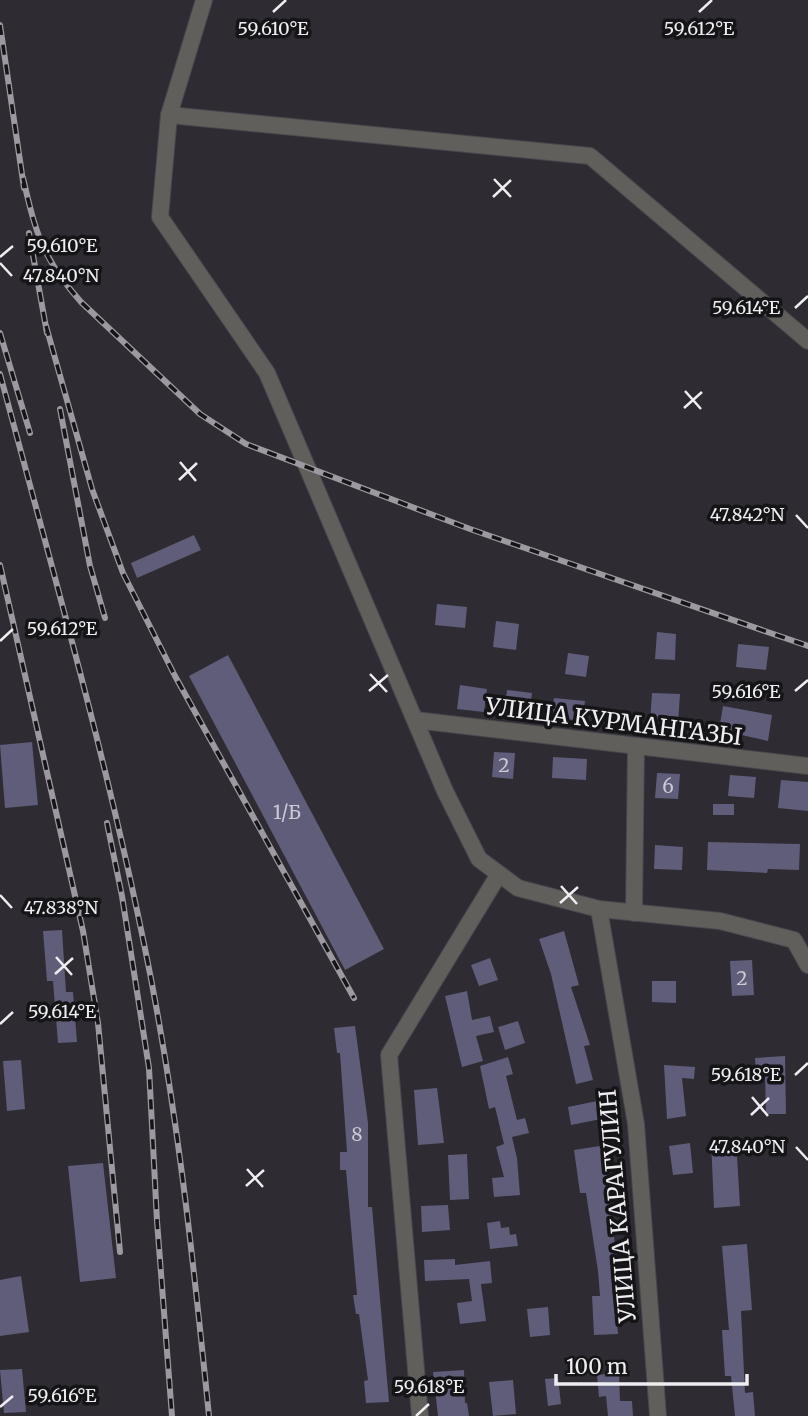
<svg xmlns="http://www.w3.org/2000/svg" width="808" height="1416" font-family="Merriweather,serif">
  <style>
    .building { fill: #5f5d79 }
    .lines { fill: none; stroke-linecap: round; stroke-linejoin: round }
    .minor-casing { stroke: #49464d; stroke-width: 18 }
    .minor { stroke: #605f5b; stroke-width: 16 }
    .rail-casing { stroke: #9c9aa0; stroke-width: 6 }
    .rail { stroke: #151417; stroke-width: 3.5; stroke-dasharray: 10; stroke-linecap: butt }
    .ticks { fill: none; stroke: #efedf2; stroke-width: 2.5 }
    .labels { text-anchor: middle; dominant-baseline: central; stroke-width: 7; stroke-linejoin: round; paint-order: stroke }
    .number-label { font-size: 19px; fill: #cbc9d4 }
    .street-label { font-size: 23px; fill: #efedf2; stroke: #151417 }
    .ticks-label { font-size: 18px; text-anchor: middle; fill: #efedf2; stroke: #151417; stroke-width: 7; stroke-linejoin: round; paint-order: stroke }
  </style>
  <rect width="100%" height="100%" fill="#2e2b32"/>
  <g class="building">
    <path d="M194,535L201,550L137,578L131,563Z"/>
    <path d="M437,604L467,607L465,628L435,625Z"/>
    <path d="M496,621L519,624L516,650L493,647Z"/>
    <path d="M657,632L676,634L675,660L655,659Z"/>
    <path d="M738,644L769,647L766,670L736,667Z"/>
    <path d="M568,653L589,656L586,677L565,674Z"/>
    <path d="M228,655L384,949L345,970L189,676Z"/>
    <path d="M460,685L487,689L484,712L457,709Z"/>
    <path d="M507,690L532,693L529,717L504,714Z"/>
    <path d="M652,693L680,694L678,724L650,722Z"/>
    <path d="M554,698L585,701L582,721L551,717Z"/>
    <path d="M723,706L772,715L768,741L719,730Z"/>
    <path d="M32,742L38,805L5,808L0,745Z"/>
    <path d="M494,752L515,753L513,779L492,777Z"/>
    <path d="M553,757L587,759L586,780L552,778Z"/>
    <path d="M657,773L680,774L678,799L655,798Z"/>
    <path d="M730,775L756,777L754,798L728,796Z"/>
    <path d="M781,780L808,782V811L778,808Z"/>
    <rect x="713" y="804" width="21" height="11"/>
    <path d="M708,842L800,844L799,870L768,869L767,873L707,870Z"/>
    <path d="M655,845L683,847L682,870L654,869Z"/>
    <path d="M62,930L66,992H73L77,1042L58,1043L53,981H47L43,931Z"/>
    <path d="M564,931L579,985L571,987L590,1045L584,1046L593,1080L576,1084L551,974L539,939Z"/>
    <path d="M490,958L498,980L479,986L471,965Z"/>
    <path d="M752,960L754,995L732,996L730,961Z"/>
    <path d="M652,981H676V1003L652,1002Z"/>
    <path d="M467,991L472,1020L490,1016L494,1032L476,1036L483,1061L462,1067L445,996Z"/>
    <path d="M518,1021L525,1043L505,1050L498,1027Z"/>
    <path d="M355,1026L368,1123V1207H372L389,1402L366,1403L364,1381L368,1380L359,1314H356L353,1295H357L346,1170H340V1152H347L340,1053H337L334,1028Z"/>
    <path d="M785,1056L786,1114H766L765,1075H756L755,1058Z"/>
    <path d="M508,1057L513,1074L506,1076L517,1120L525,1118L529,1133L512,1137L517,1158L520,1195L494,1197L492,1178L504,1177L496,1147L504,1144L495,1107L489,1109L480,1066Z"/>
    <path d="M21,1060L25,1109L7,1111L3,1061Z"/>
    <path d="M664,1065L695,1067L694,1079L682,1078L686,1116L667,1119Z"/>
    <path d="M437,1088L444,1143L418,1145L414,1090Z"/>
    <path d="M597,1101L601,1119L571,1125L568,1107Z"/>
    <path d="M736,1139L740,1206L714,1208L711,1141Z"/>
    <path d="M690,1143L693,1173L673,1175L669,1146Z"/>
    <path d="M606,1145L613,1229L618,1268L623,1267L626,1284L614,1286L618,1334L594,1335L592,1296H600L598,1271L586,1193H580L574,1150Z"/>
    <path d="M467,1154L469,1199L450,1200L448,1155Z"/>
    <path d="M103,1163L116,1278L80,1282L68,1166Z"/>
    <path d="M448,1205L450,1230L422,1232L421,1206Z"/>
    <path d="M500,1221L501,1228L509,1227L510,1235L516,1234L518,1246L490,1249L487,1223Z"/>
    <path d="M747,1244L752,1310L741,1311L745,1393L753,1392L755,1416H735L731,1376H725L722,1330H729L722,1246Z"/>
    <path d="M455,1259V1265L490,1261L492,1283L481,1284L486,1321L460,1324L457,1303L472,1301L469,1279L425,1281L424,1260Z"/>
    <path d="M21,1276L29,1332L0,1336V1280Z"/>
    <path d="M548,1307L550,1335L530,1337L527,1309Z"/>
    <path d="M22,1369L26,1412L4,1413L0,1370Z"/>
    <path d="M464,1370L465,1403H467L469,1416H438L433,1372Z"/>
    <path d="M619,1373L620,1401H632L633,1416H608L606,1396L599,1397L597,1375Z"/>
    <path d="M558,1378L561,1404L548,1406L545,1379Z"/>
    <path d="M513,1380L516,1414L493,1416L489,1382Z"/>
  </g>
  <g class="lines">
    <defs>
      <g id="minor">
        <path d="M204,0L169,115L160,217L267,373L445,791L479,859L518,888L599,909L720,921L794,940L808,965"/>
        <path d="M169,115L590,156L808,341"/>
        <path d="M415,720L808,766"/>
        <path d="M599,909L636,1124L658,1416"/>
        <path d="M634,913L636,746"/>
        <path d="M420,1416L389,1055L499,874"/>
      </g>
    </defs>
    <use href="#minor" class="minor-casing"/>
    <use href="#minor" class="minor"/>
    <defs>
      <g id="rail">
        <path d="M0,25L24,188"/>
        <path d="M23,178C36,234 42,258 81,302L200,414L246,444L470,529L808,646"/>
        <path d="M29,233L47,333"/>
        <path d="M46,326L92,489L123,573L175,676L354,998"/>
        <path d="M0,333L30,433"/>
        <path d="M0,374C50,561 104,749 143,939C176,1096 193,1257 209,1416"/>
        <path d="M60,409L90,566L105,618"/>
        <path d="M0,565L83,931L98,1023L120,1252"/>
        <path d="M107,823L122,896L149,1068L157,1221L172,1416"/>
      </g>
    </defs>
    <use href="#rail" class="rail-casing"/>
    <use href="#rail" class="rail"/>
  </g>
  <path class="ticks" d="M273,12L286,0M699,12L712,0M494,179L511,197M493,197L511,180M0,257L13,246M0,263L12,276M795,308L808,296M685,391L701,409M684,408L702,392M180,462L196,481M179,480L197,463M796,515L808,528M0,641L13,629M370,674L387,692M369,691L388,675M795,691L808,680M561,886L577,904M0,895L12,908M560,903L578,887M56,957L72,975M55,974L73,958M0,1024L13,1012M795,1075L808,1063M752,1097L768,1116M751,1115L769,1098M796,1147L808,1160M247,1169L263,1187M246,1186L264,1170M0,1407L13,1396M416,1416L429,1404"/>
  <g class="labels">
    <g class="number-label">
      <text x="504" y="765">2</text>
      <text x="668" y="786">6</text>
      <text x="287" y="812">1/Б</text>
      <text x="742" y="978">2</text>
      <text x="357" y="1134">8</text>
    </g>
    <g class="street-label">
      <text transform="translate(614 721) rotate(7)">УЛИЦА КУРМАНГАЗЫ</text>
      <text transform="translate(617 1206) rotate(-95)">УЛИЦА КАРАГУЛИН</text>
    </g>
  </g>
  <g class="ticks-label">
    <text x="273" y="35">59.610°E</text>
    <text x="699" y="35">59.612°E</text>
    <text x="62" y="252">59.610°E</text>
    <text x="61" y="282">47.840°N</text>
    <text x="746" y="314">59.614°E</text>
    <text x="747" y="521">47.842°N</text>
    <text x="62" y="635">59.612°E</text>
    <text x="746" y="698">59.616°E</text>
    <text x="61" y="914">47.838°N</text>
    <text x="62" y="1018">59.614°E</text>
    <text x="746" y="1081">59.618°E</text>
    <text x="747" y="1153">47.840°N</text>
    <text x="429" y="1393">59.618°E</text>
    <text x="62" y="1402">59.616°E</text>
  </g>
  <path d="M556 1374v10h191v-10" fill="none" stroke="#efedf2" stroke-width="3.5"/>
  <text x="566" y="1374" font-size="21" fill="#efedf2" stroke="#151417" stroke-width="5" paint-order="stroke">100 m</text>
</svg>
